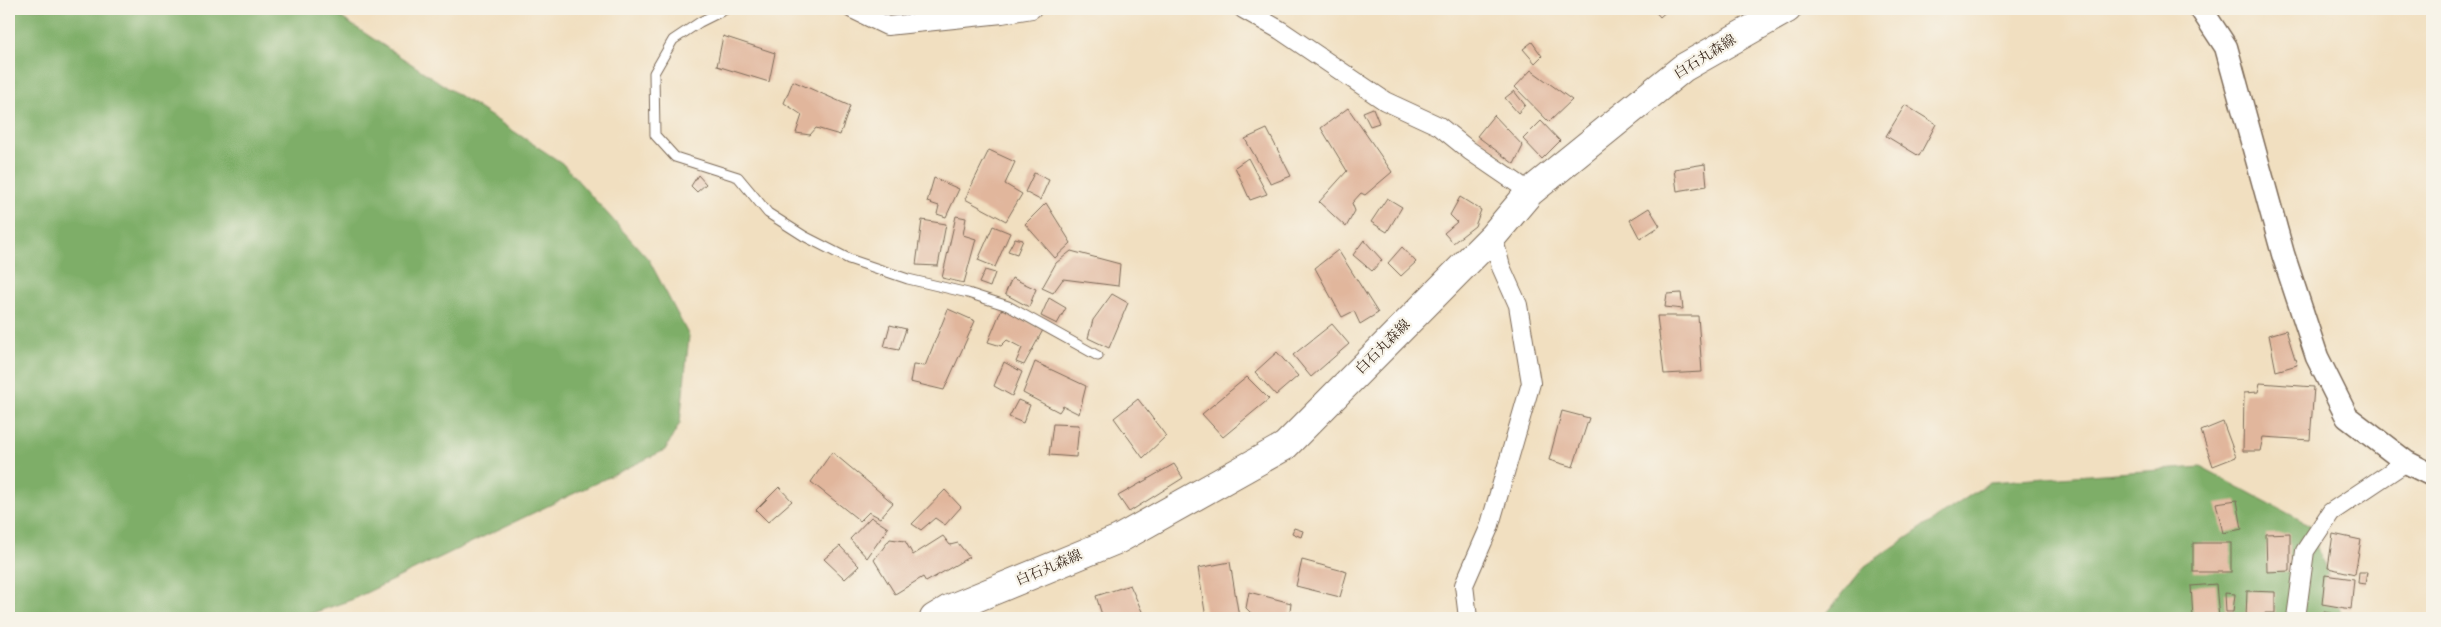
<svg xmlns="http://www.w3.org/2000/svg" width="2441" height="627" font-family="'IM FELL English','Noto Serif JP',serif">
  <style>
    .forest { fill: #7eae68; stroke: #5c6c43 }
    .building { fill: #e1b69c }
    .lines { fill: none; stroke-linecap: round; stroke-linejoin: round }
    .service-casing { stroke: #7b6957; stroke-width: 11 }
    .minor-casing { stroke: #7b6957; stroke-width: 20 }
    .tertiary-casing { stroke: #7b6957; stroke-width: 25 }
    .primary-casing { stroke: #7b6957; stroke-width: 30 }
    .service { stroke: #fff; stroke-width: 9 }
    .minor { stroke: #fff; stroke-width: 18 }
    .tertiary { stroke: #fff; stroke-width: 22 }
    .primary { stroke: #fff; stroke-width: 28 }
    .labels { text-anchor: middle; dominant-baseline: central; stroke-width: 4.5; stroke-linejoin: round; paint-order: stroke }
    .street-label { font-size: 14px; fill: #3b2a1e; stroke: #f7f3e8 }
  </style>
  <rect width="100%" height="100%" fill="#f7f3e8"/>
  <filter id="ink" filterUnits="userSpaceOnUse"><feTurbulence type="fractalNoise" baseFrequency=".02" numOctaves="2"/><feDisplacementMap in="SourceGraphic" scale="10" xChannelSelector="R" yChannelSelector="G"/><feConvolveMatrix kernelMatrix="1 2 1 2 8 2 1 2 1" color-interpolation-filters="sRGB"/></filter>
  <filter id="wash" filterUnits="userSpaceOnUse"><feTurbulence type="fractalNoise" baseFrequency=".0096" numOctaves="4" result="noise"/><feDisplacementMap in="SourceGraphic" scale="20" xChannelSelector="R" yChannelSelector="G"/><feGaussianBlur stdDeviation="1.12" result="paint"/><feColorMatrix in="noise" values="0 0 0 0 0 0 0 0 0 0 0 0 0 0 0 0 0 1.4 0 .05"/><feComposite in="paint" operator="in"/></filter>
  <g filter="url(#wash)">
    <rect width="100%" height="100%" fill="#f1dfc0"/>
    <g class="forest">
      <path d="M9,9H328L562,163L649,260L689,336L680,423L665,450L351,600L298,618H9Z"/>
      <path d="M2201,467L2310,525L2341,612V618H1823L1865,566L1990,482Z"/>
    </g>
    <g id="blocks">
      <g class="building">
        <path d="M1653,9H1669L1660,17Z"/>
        <path d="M723,36L775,53L769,82L717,66Z"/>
        <path d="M1532,42L1542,56L1535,63L1523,49Z"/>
        <path d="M1531,70L1572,100L1549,122L1515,87Z"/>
        <path d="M793,81L850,106L840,135L816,128L810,135L796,133L802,115L784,103Z"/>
        <path d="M1514,91L1525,105L1518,113L1505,98Z"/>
        <path d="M1905,105L1936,124L1919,156L1886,136Z"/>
        <path d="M1348,108L1392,172L1365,195L1361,193L1352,203L1355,211L1346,227L1319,202L1347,171L1321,128Z"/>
        <path d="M1373,108L1379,123L1370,126L1363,112Z"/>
        <path d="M1494,115L1523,146L1514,164L1477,136Z"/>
        <path d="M1541,121L1560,141L1542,159L1523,139Z"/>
        <path d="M1267,129L1291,176L1271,184L1245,139Z"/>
        <path d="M989,150L1015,162L1005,184L1022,194L1006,221L965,199Z"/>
        <path d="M1248,158L1267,194L1250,200L1235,167Z"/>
        <path d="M1705,164L1707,186L1677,191L1674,169Z"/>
        <path d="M1034,173L1049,180L1040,200L1025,192Z"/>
        <path d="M698,175L706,184L697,192L691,186Z"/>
        <path d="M934,178L959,189L946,217L937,214L939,206L927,202Z"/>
        <path d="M1460,197L1481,210L1475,226L1453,243L1444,233L1457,222L1450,215Z"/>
        <path d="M1387,198L1402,207L1387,232L1371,222Z"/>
        <path d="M1046,203L1071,243L1055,258L1025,224Z"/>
        <path d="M1649,208L1660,226L1640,239L1630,220Z"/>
        <path d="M956,216L966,218L963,235L976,239L964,283L942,278Z"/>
        <path d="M922,220L946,224L938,266L916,265Z"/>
        <path d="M993,226L1010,233L995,267L978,260Z"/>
        <path d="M1015,238L1023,240L1017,254L1008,251Z"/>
        <path d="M1364,240L1382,260L1372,271L1353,255Z"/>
        <path d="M1402,247L1416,262L1401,276L1388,263Z"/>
        <path d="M1338,250L1378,313L1360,324L1354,311L1342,317L1315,268Z"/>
        <path d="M1071,251L1120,264L1118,286L1063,279L1053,293L1042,288L1056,263Z"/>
        <path d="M985,270L995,273L990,287L979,283Z"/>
        <path d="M1012,278L1036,289L1029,307L1005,294Z"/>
        <path d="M1681,293L1683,309L1665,307L1667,294Z"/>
        <path d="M1112,294L1128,303L1109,348L1088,338L1093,320Z"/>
        <path d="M1049,298L1066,308L1057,324L1041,316Z"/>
        <path d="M1002,308L1043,330L1024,365L1016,362L1022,348L1007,340L1001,346L988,342Z"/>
        <path d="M948,309L975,321L944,390L910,382L913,365L925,366Z"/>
        <path d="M1657,316H1698L1702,372L1664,374Z"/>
        <path d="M1332,324L1349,344L1311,377L1293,355Z"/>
        <path d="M890,325L906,329L899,350L884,347Z"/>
        <path d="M2286,330L2297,365L2276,371L2269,335Z"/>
        <path d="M1277,352L1298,376L1276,395L1255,372Z"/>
        <path d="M1004,362L1022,372L1012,396L994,386Z"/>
        <path d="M1035,362L1086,386L1079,414L1063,406L1059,412L1023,393Z"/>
        <path d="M1247,377L1269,399L1223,437L1202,414Z"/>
        <path d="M2260,383L2314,387L2310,440L2263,437L2260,451H2243L2244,393L2258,392Z"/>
        <path d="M1138,399L1166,436L1143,458L1114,418Z"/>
        <path d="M1018,400L1030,405L1023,423L1009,417Z"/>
        <path d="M1562,411L1589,418L1573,467L1549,460Z"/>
        <path d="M2223,422L2236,457L2213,466L2201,431Z"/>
        <path d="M1053,424L1079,425L1076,457L1049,455Z"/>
        <path d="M832,452L893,503L880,518L869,512L860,521L811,482Z"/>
        <path d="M1174,464L1183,478L1129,512L1118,496Z"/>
        <path d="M779,487L792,501L768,522L756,510Z"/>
        <path d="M945,490L961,507L945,525L935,518L921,530L912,524Z"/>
        <path d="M2237,500L2242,529L2223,533L2216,503Z"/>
        <path d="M871,517L888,528L867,558L850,539Z"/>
        <path d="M1294,528L1303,531L1301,537L1292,533Z"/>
        <path d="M2290,533V571L2267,572L2266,534Z"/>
        <path d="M2333,534L2361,540L2355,574L2328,568Z"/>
        <path d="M943,536L950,545L958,543L969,557L926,582L923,577L895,594L874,560L890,539L905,541L913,555Z"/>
        <rect x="2193" y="543" width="38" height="29"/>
        <path d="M840,546L859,566L845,579L824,559Z"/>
        <path d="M1302,560L1347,572L1340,597L1296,586Z"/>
        <path d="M1230,562L1239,617L1206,618L1198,568Z"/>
        <path d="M2359,572H2367L2365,584L2358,583Z"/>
        <path d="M2325,575L2354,579L2351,609L2322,604Z"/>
        <path d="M2216,584L2219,618H2193L2191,586Z"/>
        <path d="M1130,585L1145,618H1103L1096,596Z"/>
        <path d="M2247,591L2275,592V613H2265L2264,618H2246Z"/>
        <path d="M1249,592L1291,603L1289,618H1250L1251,613L1246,608Z"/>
        <path d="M2225,593L2235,594L2233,612H2226Z"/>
        <path d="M2324,612L2345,616V618H2323Z"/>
      </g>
    </g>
  </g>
  <g filter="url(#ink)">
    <use href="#blocks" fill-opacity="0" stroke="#7b6957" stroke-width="1"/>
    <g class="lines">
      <defs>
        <path id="service" d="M726,9L700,22L673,40L654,73L655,135L675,157L738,177L768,213L804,236L849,259L908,279L968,293L1008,306L1098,356"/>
        <g id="minor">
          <path d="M852,9L887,26L1002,14L1032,9"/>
          <path d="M1243,9L1280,30L1385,101L1439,126L1470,151L1530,192"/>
          <path d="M1468,618L1464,585L1489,528L1531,383L1518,305L1501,267L1493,236"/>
          <path d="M2296,618L2305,551L2331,512L2406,462"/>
        </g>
        <path id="tertiary" d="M2201,9L2226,47L2283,254L2317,357L2347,417L2406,462L2432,475"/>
        <path id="primary" d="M934,618L949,609L1119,539L1285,446L1493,236L1530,192L1683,68L1787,9"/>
      </defs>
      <use href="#service" class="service-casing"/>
      <use href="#minor" class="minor-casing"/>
      <use href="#tertiary" class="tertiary-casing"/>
      <use href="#primary" class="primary-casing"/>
      <use href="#service" class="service"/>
      <use href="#minor" class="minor"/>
      <use href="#tertiary" class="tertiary"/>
      <use href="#primary" class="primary"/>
    </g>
  </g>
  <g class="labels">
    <g class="street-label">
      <text transform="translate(1705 57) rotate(-32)">白石丸森線</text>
      <text transform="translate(1383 347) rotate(-45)">白石丸森線</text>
      <text transform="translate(1049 568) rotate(-23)">白石丸森線</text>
    </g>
  </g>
  <rect width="2441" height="627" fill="none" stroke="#f7f3e8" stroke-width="30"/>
</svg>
